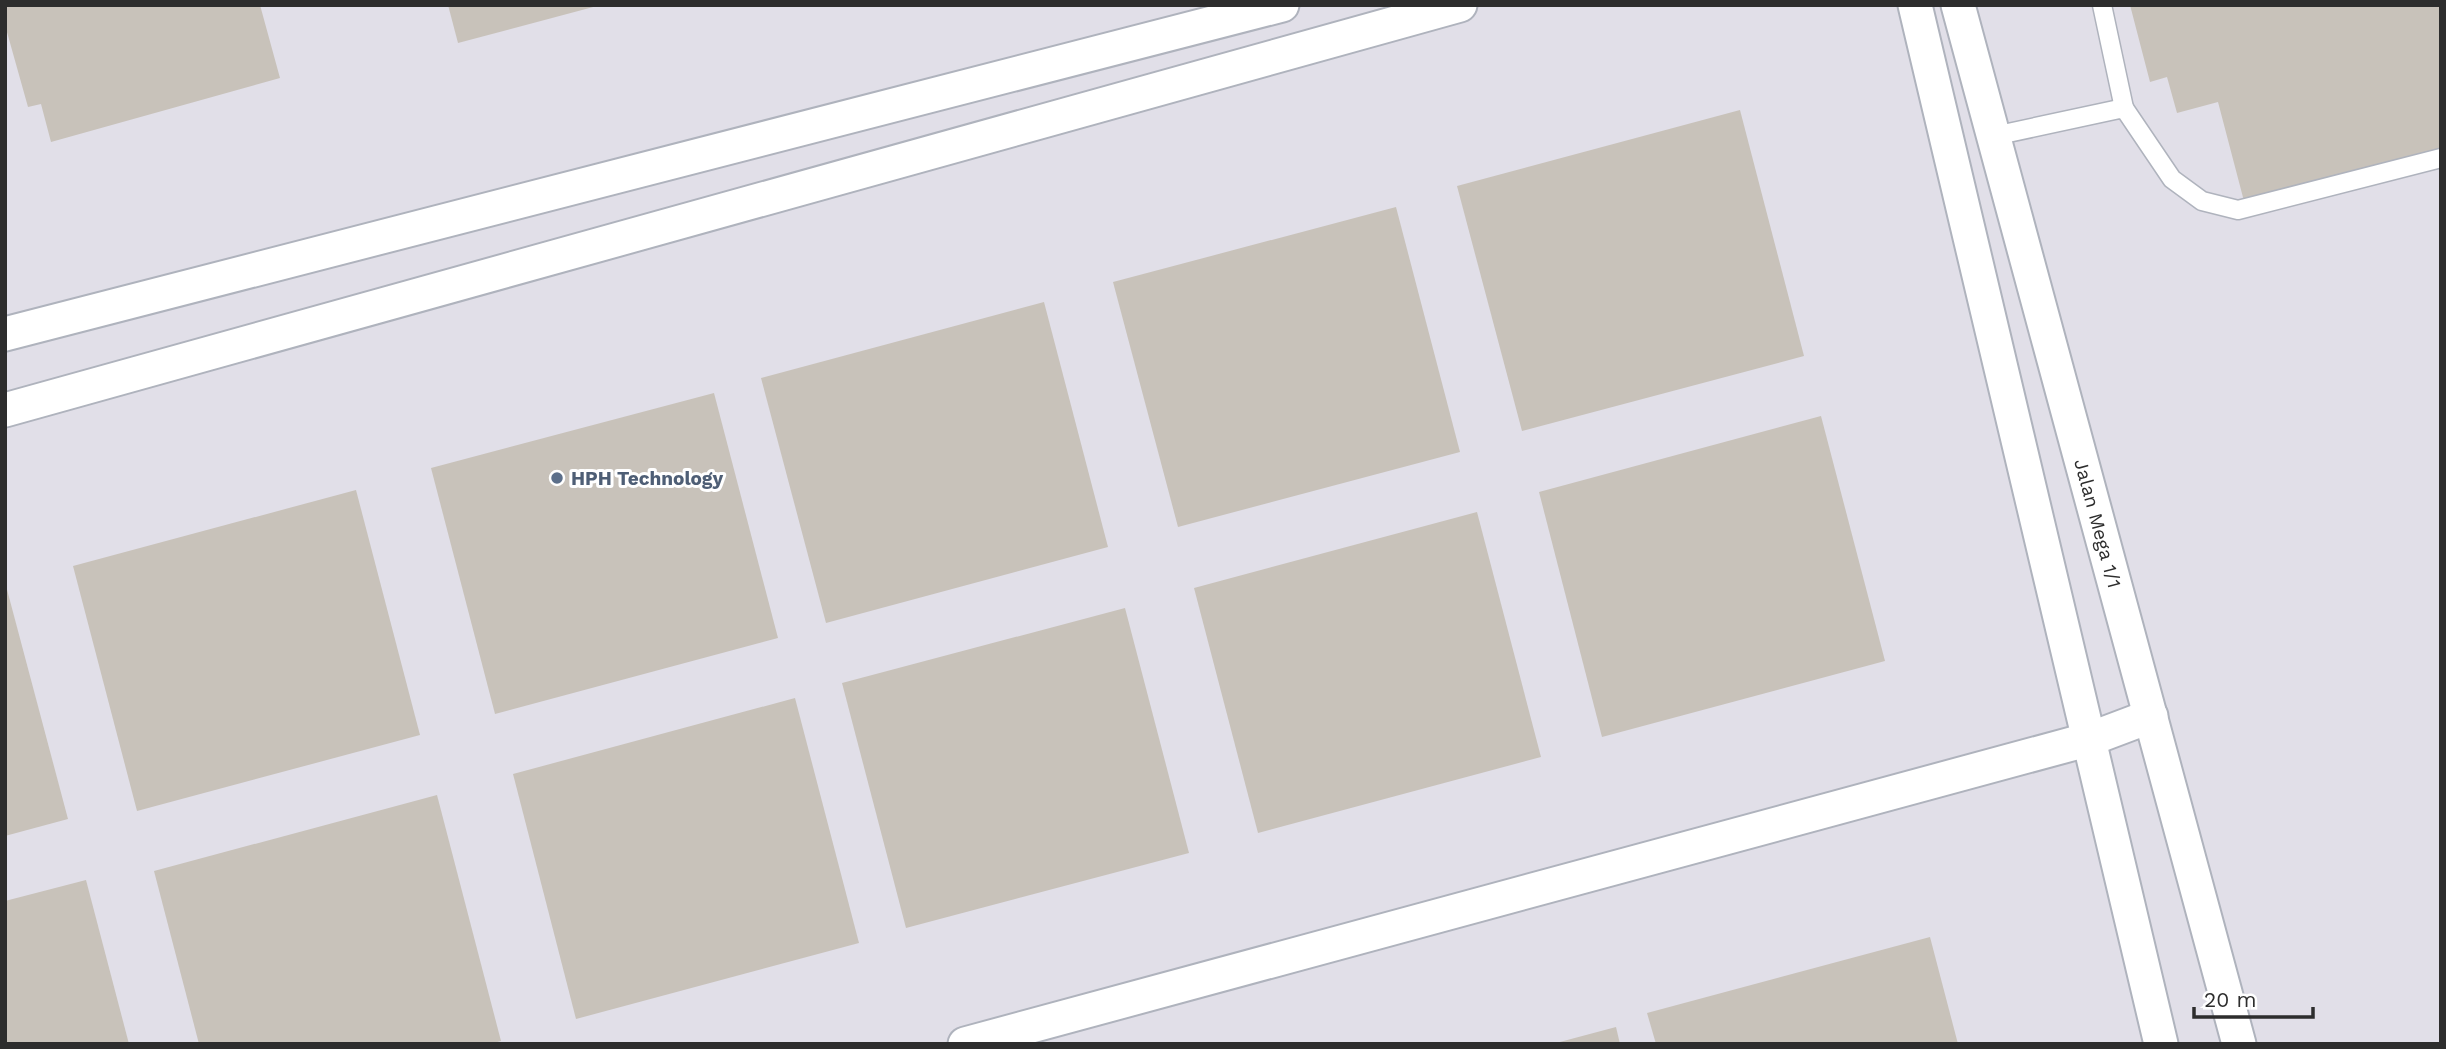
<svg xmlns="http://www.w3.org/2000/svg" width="2446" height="1049" font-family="'Work Sans',sans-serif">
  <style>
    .industrial { fill: #e1dfe8 }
    .building { fill: #c8c2ba }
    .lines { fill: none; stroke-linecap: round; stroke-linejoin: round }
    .service-casing { stroke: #afb3bd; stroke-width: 21 }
    .minor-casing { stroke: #afb3bd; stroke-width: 37 }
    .service { stroke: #fff; stroke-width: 18 }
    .minor { stroke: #fff; stroke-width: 33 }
    .service-dot { fill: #5c6f8a; stroke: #fff; stroke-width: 2.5 }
    .labels { text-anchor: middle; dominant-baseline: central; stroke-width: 6; stroke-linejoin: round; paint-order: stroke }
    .service-label { font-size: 19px; font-weight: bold; fill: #4e5e75; stroke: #fff; text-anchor: start }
    .street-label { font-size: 19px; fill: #2d2d2d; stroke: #fff }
  </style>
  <rect width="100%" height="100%" fill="#efe7df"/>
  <rect class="industrial" x="5" y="5" width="2436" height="1039"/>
  <g class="building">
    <path d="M5,5H260L280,78L51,142L41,104L28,107L5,25Z"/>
    <path d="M448,5H597V6L458,43Z"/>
    <path d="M2130,5H2441V153L2245,205L2218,102L2177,113L2167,77L2150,82Z"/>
    <path d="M1740,110L1804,356L1522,431L1457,186Z"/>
    <path d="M1396,207L1460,452L1178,527L1113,282Z"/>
    <path d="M1044,302L1108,547L826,623L761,378Z"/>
    <path d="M714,393L778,638L495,714L431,468Z"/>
    <path d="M1821,416L1885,661L1602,737L1539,492Z"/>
    <path d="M356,490L420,735L137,811L73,566Z"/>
    <path d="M1477,512L1541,757L1258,833L1194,588Z"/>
    <path d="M5,582L68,819L5,836Z"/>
    <path d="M1125,608L1189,853L906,928L842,683Z"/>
    <path d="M795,698L859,943L576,1019L513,774Z"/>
    <path d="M437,795L501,1041L490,1044H199L154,871Z"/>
    <path d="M86,880L129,1044H5V901Z"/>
    <path d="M1930,937L1958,1044H1656L1647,1013Z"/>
    <path d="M1616,1027L1620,1044H1556V1043Z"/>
  </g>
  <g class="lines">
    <defs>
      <g id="service">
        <path d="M2102,5L2124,108"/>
        <path d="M1994,136L2124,108L2172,179L2202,201L2238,210L2441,158"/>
      </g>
      <g id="minor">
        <path d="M1915,5L2161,1044"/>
        <path id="s1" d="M1958,5L2239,1044"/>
        <path d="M5,334L1282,5"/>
        <path d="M5,410L1460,5"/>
        <path d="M965,1044L2090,739L2151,716"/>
      </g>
    </defs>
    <use href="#service" class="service-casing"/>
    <use href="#minor" class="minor-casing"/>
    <use href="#service" class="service"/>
    <use href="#minor" class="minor"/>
  </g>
  <circle class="service-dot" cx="557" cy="478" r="7"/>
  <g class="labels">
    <g class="service-label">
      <text x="571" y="478">HPH Technology</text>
    </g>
    <g class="street-label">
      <text stroke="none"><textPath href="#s1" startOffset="537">Jalan Mega 1/1</textPath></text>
    </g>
  </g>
  <rect width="2446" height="1049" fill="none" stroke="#2d2d2d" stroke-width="14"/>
  <path d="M2194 1007v10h119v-10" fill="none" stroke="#2d2d2d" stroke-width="3.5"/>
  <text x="2204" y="1007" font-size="21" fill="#2d2d2d" stroke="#ffffff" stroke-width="5" paint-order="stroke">20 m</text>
</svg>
